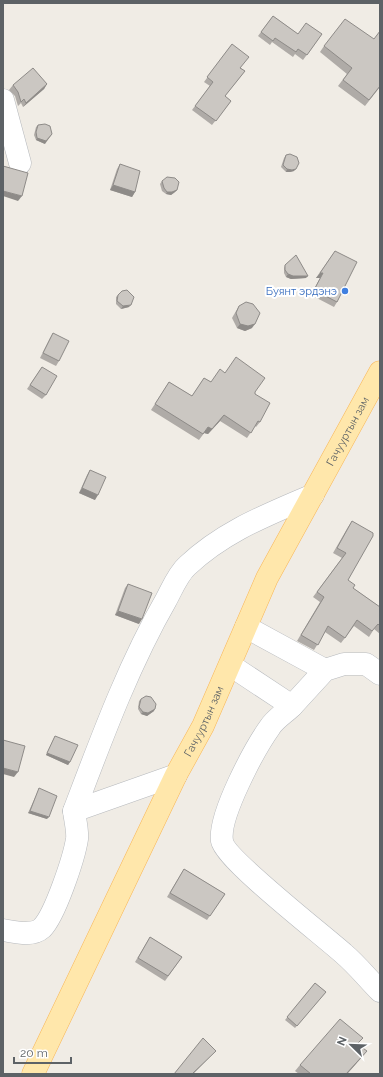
<svg xmlns="http://www.w3.org/2000/svg" width="383" height="1077" font-family="Raleway,sans-serif">
  <style>
    .lines { fill: none; stroke-linecap: round; stroke-linejoin: round }
    .minor-casing { stroke: #b6b9bd; stroke-width: 23 }
    .major-casing { stroke: #f9b655; stroke-width: 23 }
    .minor { stroke: #fff; stroke-width: 22 }
    .major { stroke: #ffe7ab; stroke-width: 22 }
    .wall { fill: #afaba7 }
    .shaded-wall { fill: #8e8b88 }
    .building { fill: #cbc7c2; stroke: #8e8b88 }
    .shop-dot { fill: #3f7fe0; stroke: #fff; stroke-width: 1.5 }
    .labels { text-anchor: middle; dominant-baseline: central; stroke-width: 4; stroke-linejoin: round; paint-order: stroke }
    .shop-label { font-size: 11px; fill: #366cbe; stroke: #fff; text-anchor: end }
    .street-label { font-size: 11px; fill: #5d6266; stroke: #fff }
  </style>
  <rect width="100%" height="100%" fill="#f0ece5"/>
  <g class="lines">
    <defs>
      <g id="minor">
        <path d="M3,100L20,163"/>
        <path d="M246,627L325,670"/>
        <path d="M230,665L292,706C285,713 275,719 270,727C255,748 218,816 222,841C225,859 324,936 344,954C357,965 368,979 380,991"/>
        <path d="M292,706L325,670L344,664H366L380,674"/>
        <path d="M176,775L74,811C101,740 128,666 166,600C172,589 178,574 187,566C224,531 267,515 313,495"/>
        <path d="M3,930C15,932 32,937 42,928C55,915 74,858 77,839C78,831 75,820 74,811"/>
      </g>
      <g id="major">
        <path id="s1" d="M33,1074L176,775L203,726L267,578L380,372"/>
      </g>
    </defs>
    <use href="#minor" class="minor-casing"/>
    <use href="#major" class="major-casing"/>
    <use href="#minor" class="minor"/>
    <use href="#major" class="major"/>
  </g>
  <g class="wall">
    <path d="M273,16L298,34H322L303,60L295,54L293,57L272,42L270,45L258,36Z"/>
    <path d="M232,44L241,68L245,71L225,96L231,101L212,125L192,110L210,86L204,82Z"/>
    <path d="M324,46L380,87L365,106L338,86L347,74L320,52Z"/>
    <path d="M47,84L44,89L23,107L21,103L18,106L15,96L9,90L13,85Z"/>
    <path d="M38,125L45,144L36,140L34,135L36,127Z"/>
    <path d="M286,155L294,171L290,172H286L281,167L284,158Z"/>
    <path d="M120,164L135,192L132,197L110,190L117,169Z"/>
    <path d="M162,181L177,190L175,192L171,195L166,194L162,191L160,184Z"/>
    <path d="M335,251L337,302L334,307L311,295L320,278H316Z"/>
    <path d="M285,265L306,278L291,279L286,277L284,273V268Z"/>
    <path d="M118,295L129,307L121,309L116,304V297Z"/>
    <path d="M239,306L252,328L245,331L237,328L232,318L236,311Z"/>
    <path d="M53,333L59,361L56,366L40,358L50,338Z"/>
    <path d="M42,367L46,395L42,399L27,389Z"/>
    <path d="M204,378L211,382L255,392L260,422L256,427L255,426L247,438L220,421L208,434L204,433L199,440L151,410L169,382L192,396Z"/>
    <path d="M90,470L95,500L79,493L87,475Z"/>
    <path d="M352,521L348,580L353,588L380,607V634L374,629L369,637L354,626L341,643L325,632L314,650L297,641L320,602L313,597L342,558L333,553L348,527Z"/>
    <path d="M128,584L139,624L115,615L125,588Z"/>
    <path d="M141,699L154,711L147,716L141,714L138,709L139,701Z"/>
    <path d="M55,736L70,762L68,765L46,755Z"/>
    <path d="M39,788L47,819L28,813L38,791Z"/>
    <path d="M184,869L225,894L207,920L167,897Z"/>
    <path d="M150,937L182,957L165,981L135,962Z"/>
    <path d="M315,983L326,992L295,1028L285,1020Z"/>
    <path d="M362,1057L347,1074H299L295,1071L300,1065Z"/>
  </g>
  <g class="shaded-wall">
    <path d="M47,84L44,89L23,107L26,103Z"/>
    <path d="M52,134L45,144L36,140L37,138Z"/>
    <path d="M287,169H296L294,171L290,172H286Z"/>
    <path d="M113,185L135,192L132,197L110,190Z"/>
    <path d="M177,190L175,192L171,195L166,194L167,192Z"/>
    <path d="M3,191L22,196L18,201L3,196Z"/>
    <path d="M320,273H323L320,278H316Z"/>
    <path d="M288,274L308,276L306,278L291,279L286,277Z"/>
    <path d="M131,305L129,307L121,309L123,306Z"/>
    <path d="M240,324H255L252,328L245,331L237,328Z"/>
    <path d="M224,415L220,421L208,434L204,433L199,440L208,427Z"/>
    <path d="M82,488L98,495L95,500L79,493Z"/>
    <path d="M118,611L142,619L139,624L115,615Z"/>
    <path d="M155,709L154,711L147,716L141,714L143,712Z"/>
    <path d="M47,753L70,762L68,765L46,755Z"/>
    <path d="M3,768L18,772L14,777L3,774Z"/>
    <path d="M30,811L49,817L47,819L28,813Z"/>
    <path d="M216,1051L193,1074H192Z"/>
    <path d="M367,1051L362,1057L347,1074H346Z"/>
  </g>
  <g class="building">
    <path d="M273,16L298,34L306,23L322,34L307,55L298,49L296,52L275,38L273,41L261,32Z"/>
    <path d="M345,19L374,39L380,31V86L369,100L343,80L352,68L324,46Z"/>
    <path d="M232,44L249,57L240,68L245,71L225,96L231,101L216,121L195,106L213,82L207,77Z"/>
    <path d="M33,68L47,84L26,103L24,99L21,102L18,92L13,85Z"/>
    <path d="M45,124L50,126L52,134L46,141L37,138L36,132L38,125Z"/>
    <path d="M290,154L297,157L299,163L296,169L292,170L287,169L283,165L286,155Z"/>
    <path d="M120,164L140,171L135,192L113,185Z"/>
    <path d="M3,166L28,173L22,196L3,191Z"/>
    <path d="M167,177L175,178L179,182L177,190L172,192H167L164,188L162,181Z"/>
    <path d="M335,251L357,262L337,302L314,290L323,273H320Z"/>
    <path d="M296,255L308,276H293L288,274L285,270V265Z"/>
    <path d="M127,290L134,297L131,305L123,306L117,301L118,295L122,291Z"/>
    <path d="M246,302L253,304L260,313L255,324L248,326L240,324L236,313L239,306Z"/>
    <path d="M53,333L69,341L59,361L43,353Z"/>
    <path d="M236,357L265,378L255,392V394L270,403L260,422L258,421L251,433L224,415L212,429L208,427L203,434L155,404L169,382L192,396L204,378L211,382L220,369L225,373Z"/>
    <path d="M42,367L57,376L46,395L30,385Z"/>
    <path d="M90,470L106,477L98,495L82,488Z"/>
    <path d="M352,521L373,533V536L348,580L355,585L353,588L380,607V626L378,624L372,631L357,620L345,638L328,626L318,645L301,635L324,597L317,592L346,553L337,548Z"/>
    <path d="M128,584L152,593L142,619L118,611Z"/>
    <path d="M146,696L151,697L156,704L155,709L148,713L143,712L139,707L141,699Z"/>
    <path d="M55,736L78,745L70,762L47,753Z"/>
    <path d="M3,740L25,746L18,772L3,768Z"/>
    <path d="M39,788L57,796L49,817L30,811Z"/>
    <path d="M184,869L225,894L210,916L170,893Z"/>
    <path d="M150,937L182,957L168,976L138,958Z"/>
    <path d="M315,983L326,992L297,1026L287,1017Z"/>
    <path d="M340,1019L363,1038L357,1044L367,1051L346,1074H311L300,1065Z"/>
    <path d="M203,1038L216,1051L192,1074H174Z"/>
  </g>
  <circle class="shop-dot" cx="345" cy="291" r="4"/>
  <g class="labels">
    <g class="shop-label">
      <text x="337" y="291">Буянт эрдэнэ</text>
    </g>
    <g class="street-label">
      <text stroke="none"><textPath href="#s1" startOffset="716">Гачууртын зам</textPath></text>
      <text stroke="none"><textPath href="#s1" startOffset="392">Гачууртын зам</textPath></text>
    </g>
  </g>
  <rect width="383" height="1077" fill="none" stroke="#5d6266" stroke-width="8"/>
  <g transform="translate(351 1045) rotate(293)" stroke="#ffffff" stroke-width="3" paint-order="stroke">
  <path d="M0-3L7 15L0 10L-7 15Z" fill="#5d6266"/>
  <text y="-6" font-size="11" font-weight="bold" text-anchor="middle" fill="#5d6266">N</text>
  </g>
  <path d="M14 1057v6h57v-6" fill="none" stroke="#5d6266" stroke-width="2"/>
  <text x="20" y="1057" font-size="12" fill="#5d6266" stroke="#ffffff" stroke-width="3" paint-order="stroke">20 m</text>
</svg>
